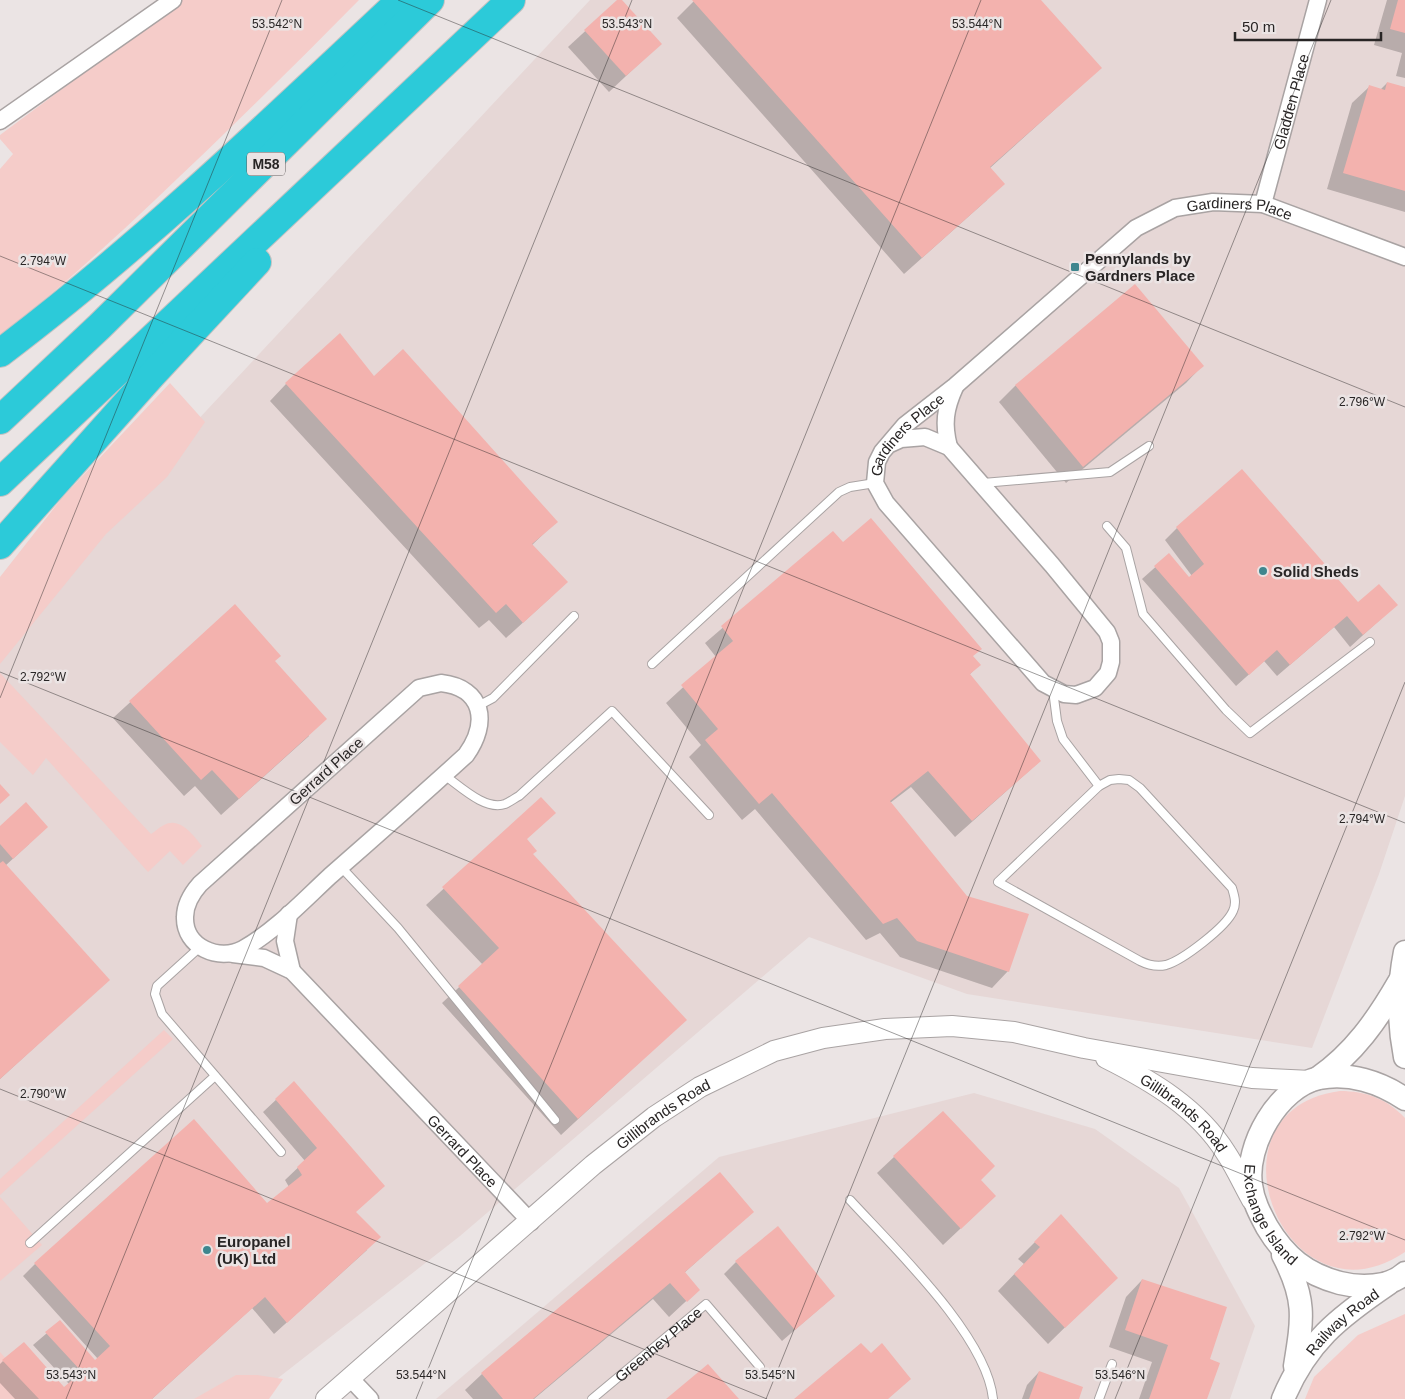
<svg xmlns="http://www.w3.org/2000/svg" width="1405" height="1399" font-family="Arial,sans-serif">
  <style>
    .built { fill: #e6d7d6 }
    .green { fill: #f5ccc9 }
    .shadow { fill: #0003 }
    .building { fill: #f3b2ae }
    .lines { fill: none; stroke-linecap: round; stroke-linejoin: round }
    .service-casing { stroke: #a9a3a3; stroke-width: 10 }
    .minor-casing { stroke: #a9a3a3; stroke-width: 19 }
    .tertiary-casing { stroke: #a9a3a3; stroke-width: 22 }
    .secondary-casing { stroke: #a9a3a3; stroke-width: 25 }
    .motorway-casing { stroke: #c3c2c2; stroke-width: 30 }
    .service { stroke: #fff; stroke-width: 8 }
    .minor { stroke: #fff; stroke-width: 16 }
    .tertiary { stroke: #fff; stroke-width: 20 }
    .secondary { stroke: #fff; stroke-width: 22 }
    .motorway { stroke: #2ccad9; stroke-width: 28 }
    .ticks { fill: none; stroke: #282525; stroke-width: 1; stroke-opacity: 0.45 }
    .poi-dot { fill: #3f868e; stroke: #ebe4e4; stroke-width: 2 }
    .labels { text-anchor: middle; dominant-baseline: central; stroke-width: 5; stroke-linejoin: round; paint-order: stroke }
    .shield { fill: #ebe4e4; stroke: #625e5e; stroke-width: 1 }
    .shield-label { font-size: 14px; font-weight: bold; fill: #282525 }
    .street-label { font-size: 15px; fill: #282525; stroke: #ebe4e4 }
    .poi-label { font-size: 15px; font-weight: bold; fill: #282525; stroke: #ebe4e4; text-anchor: start }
    .ticks-label { font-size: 12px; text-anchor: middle; fill: #282525; stroke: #ebe4e4; stroke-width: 5; stroke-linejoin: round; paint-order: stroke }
  </style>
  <rect width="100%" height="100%" fill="#ebe4e4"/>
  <g class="built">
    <path d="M590,0H1405V796L1379,874L1312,1048L967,994L809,937L460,1236L251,1399H0V645L149,472Z"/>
    <path d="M974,1093L1095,1129L1179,1188L1255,1326L1230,1399H436L719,1157Z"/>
  </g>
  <g class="green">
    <path d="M182,0H359C292,68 224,135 155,200C105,247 54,294 0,335V169L13,154L0,139V135Z"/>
    <path d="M170,383L205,422L167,477L106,534L0,664V577L62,498Z"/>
    <path d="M0,673L151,834C155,832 159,827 164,825C180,816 194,836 202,846L183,865L170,851L148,872L46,758L33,775L0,742Z"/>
    <path d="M164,1030L173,1039L0,1195V1179Z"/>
    <path d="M1340,1091C1366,1091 1387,1099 1405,1118V1252C1285,1333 1197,1110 1340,1091Z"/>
    <path d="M0,1197L42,1245L0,1281Z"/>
    <path d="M1405,1314V1399H1305L1314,1377L1358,1335Z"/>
    <path d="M0,1352L41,1399H0Z"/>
    <path d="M236,1375H257L283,1379L269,1399H194Z"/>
  </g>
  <g class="shadow">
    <path d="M619,0L643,60L609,92L568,47Z"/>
    <path d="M695,0H1040L1083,84L990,168L987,200L904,274L677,18Z"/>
    <path d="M1387,0H1405V78L1396,76L1402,53L1374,45Z"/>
    <path d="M1387,83L1405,88V212L1327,189L1352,103L1369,87L1380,90Z"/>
    <path d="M1135,286L1202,366L1186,383L1066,483L999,402L1015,386Z"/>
    <path d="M374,377L556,522L532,545L550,598L506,638L489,620L479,628L270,401L286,384Z"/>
    <path d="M1177,528L1358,604L1396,605L1350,647L1334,627L1277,676L1264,661L1236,686L1142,579L1169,555L1189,579L1192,576L1165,540Z"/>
    <path d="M833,533L842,544L972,657L979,665L969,675L1040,761L955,837L911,787L890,803L1008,971L992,988L900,957L880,933L866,940L755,809L742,820L689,757L701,745L666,703L716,657L705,643Z"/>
    <path d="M235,606L274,662L309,736L221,815L195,786L184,796L113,718Z"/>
    <path d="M541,799L526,840L531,854L685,1020L561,1135L442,1003L483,965L426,905Z"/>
    <path d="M0,827L29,844L5,866L108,980L0,1079Z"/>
    <path d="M294,1083L355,1213L367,1250L274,1334L252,1308L152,1399H15L0,1383V1364L3,1361L64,1389L69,1384L33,1345L60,1322L95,1362L98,1359L23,1276L35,1264L267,1205L289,1187L285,1180L305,1161L263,1112Z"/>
    <path d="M894,1157L980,1180L978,1212L943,1245L877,1173Z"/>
    <path d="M752,1212L684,1273L698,1290L669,1317L653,1299L534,1399H473L465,1390L482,1374Z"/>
    <path d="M1061,1216L1099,1294L1048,1344L998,1291L1024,1264L1018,1259Z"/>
    <path d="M736,1262L834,1296L782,1341L724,1274Z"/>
    <path d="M1142,1280L1209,1359L1206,1399H1139L1152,1362L1109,1347L1126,1297Z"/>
    <path d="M1039,1372L1078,1399H1022L1027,1385Z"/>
  </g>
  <g class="building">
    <path d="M617,0H622L662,44L626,76L584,30Z"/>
    <path d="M692,0H1041L1102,68L990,167L1005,184L922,258Z"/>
    <path d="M1398,0H1405V33L1390,29Z"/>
    <path d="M1387,82L1405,87V191L1343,173L1369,85L1385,90Z"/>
    <path d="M1135,284L1204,366L1083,467L1015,385Z"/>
    <path d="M340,333L374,376L403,349L558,522L532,544L568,582L523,623L506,604L496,613L285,383Z"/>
    <path d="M1242,469L1358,602L1379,584L1398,605L1363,635L1347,616L1290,665L1277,650L1249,675L1154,566L1169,553L1189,577L1204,564L1176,527Z"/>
    <path d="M871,518L982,649L973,656L981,665L970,674L1041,761L972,821L928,771L890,801L967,896L1029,914L1009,972L917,941L897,918L883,924L772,793L759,804L705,740L718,729L681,685L733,641L721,626L833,531L843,542Z"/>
    <path d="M235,604L281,656L275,661L327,719L239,799L212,770L201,780L129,701Z"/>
    <path d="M0,784L10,795L0,804Z"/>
    <path d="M541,797L556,813L527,839L537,851L533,854L687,1020L578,1119L458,986L499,948L442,887Z"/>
    <path d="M26,802L48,827L13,859L0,844V826Z"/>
    <path d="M3,861L110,980L0,1079V863Z"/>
    <path d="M294,1081L385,1186L356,1212L381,1237L287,1323L265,1297L152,1399H39L2,1360L24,1342L64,1387L82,1372L45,1332L60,1320L95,1360L110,1346L34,1263L194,1119L267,1203L302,1175L297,1167L317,1148L275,1099Z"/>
    <path d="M943,1111L995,1166L981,1180L996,1196L961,1229L893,1156Z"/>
    <path d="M720,1172L754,1212L685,1272L700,1290L687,1302L670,1283L533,1399H503L481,1373Z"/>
    <path d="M1061,1214L1118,1278L1065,1328L1014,1274L1040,1247L1034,1242Z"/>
    <path d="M778,1226L835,1296L795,1330L735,1261Z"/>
    <path d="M1142,1279L1227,1307L1210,1359L1220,1363L1207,1399H1149L1168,1345L1125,1330Z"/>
    <path d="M861,1343L871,1353L882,1343L911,1379L888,1399H794Z"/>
    <path d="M708,1364L739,1399H666Z"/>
    <path d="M1039,1371L1083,1387L1079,1399H1029Z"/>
  </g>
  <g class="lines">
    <defs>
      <g id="service">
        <path d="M983,483L1110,472L1149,446"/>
        <path d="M1107,526L1126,548L1143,614L1226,710L1250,733L1370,642"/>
        <path d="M652,664L839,492L850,487L875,483"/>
        <path d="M1053,690L1057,721L1063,739L1099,786"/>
        <path d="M478,706L493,698L574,616"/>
        <path d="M444,775C460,786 485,811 505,804C510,802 515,798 519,796L612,711L709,815"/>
        <path d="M1119,779L1129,780L1140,788L1232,888C1234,895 1237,903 1233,911C1226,927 1183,960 1166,965C1157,967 1148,965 1140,961L998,882L1099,786L1110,780Z"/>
        <path d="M341,867L398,928L555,1120"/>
        <path d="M200,947L157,986L155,994L162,1014L281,1152"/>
        <path d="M850,1200C893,1247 987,1336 993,1399"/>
        <path d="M30,1243L215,1076"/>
        <path id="s1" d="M592,1399L706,1304L760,1367"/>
        <path d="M1099,1399L1112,1364"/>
      </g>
      <g id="minor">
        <path d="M0,121L173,0"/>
        <path id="s2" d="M1263,204L1318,0"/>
        <path id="s3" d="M890,444L901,439L925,437L949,447L1052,565L1107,632L1111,642V662L1108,673L1095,688L1076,695L1064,694L1043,683L886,503L875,483L877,462L882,452L905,425L955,386L1136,228L1175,208L1213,202L1263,204L1405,257"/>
        <path d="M949,447C943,424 945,409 955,387"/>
        <path d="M441,683C484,688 489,723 466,755C421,796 376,836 330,876C303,901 275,931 243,949C219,962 184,947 185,917C185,904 192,893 200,884L419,688Z"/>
        <path d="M289,914L285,941L292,971"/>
        <path id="s4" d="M233,954L264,958L292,971L531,1222"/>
        <path d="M350,1378L370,1399"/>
      </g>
      <g id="tertiary">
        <path id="s5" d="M1106,1058C1152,1081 1198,1108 1226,1153C1236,1168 1243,1184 1252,1200"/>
        <path id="s6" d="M326,1399L593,1165L654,1117L700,1087L774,1051L823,1038L885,1029L952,1026L1014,1032L1084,1048L1252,1078L1311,1081"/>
      </g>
      <g id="secondary">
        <path d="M1405,952C1398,987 1398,1021 1405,1057"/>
        <path d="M1318,1078C1354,1053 1377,1020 1399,982"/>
        <path id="s7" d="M1405,1099C1380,1082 1349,1072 1319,1078C1278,1087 1245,1146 1251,1185C1253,1201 1260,1214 1267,1227C1285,1257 1306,1274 1340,1283C1360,1288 1389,1288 1405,1273"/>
        <path d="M1283,1255C1306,1299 1303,1317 1295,1366"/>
        <path id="s8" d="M1283,1399C1307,1342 1338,1318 1388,1284"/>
      </g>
      <g id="motorway">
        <path d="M0,353C143,245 271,122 401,0"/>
        <path d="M0,420L100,326L430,0"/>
        <path d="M0,482L511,0"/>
        <path d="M0,545L151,376L257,262"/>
      </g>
    </defs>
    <use href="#service" class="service-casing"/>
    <use href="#minor" class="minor-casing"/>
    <use href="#tertiary" class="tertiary-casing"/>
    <use href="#secondary" class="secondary-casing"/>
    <use href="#motorway" class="motorway-casing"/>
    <use href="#service" class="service"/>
    <use href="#minor" class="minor"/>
    <use href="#tertiary" class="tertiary"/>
    <use href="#secondary" class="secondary"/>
    <use href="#motorway" class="motorway"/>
  </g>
  <path class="ticks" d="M398,0L1405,407M0,256L1405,823M0,672L1405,1240M0,698L282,0M0,1089L767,1399M66,1399L632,0M416,1399L981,0M766,1399L1331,0M1115,1399L1405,682"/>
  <g class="poi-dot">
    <rect x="1070" y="262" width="10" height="10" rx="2.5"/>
    <circle cx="1263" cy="571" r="5"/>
    <circle cx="207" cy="1250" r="5"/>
  </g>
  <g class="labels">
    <rect class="shield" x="247" y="152.5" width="38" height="23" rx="4"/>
    <g class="shield-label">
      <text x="266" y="164">M58</text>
    </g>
    <g class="street-label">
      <text stroke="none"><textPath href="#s2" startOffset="106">Gladden Place</textPath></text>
      <text stroke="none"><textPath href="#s3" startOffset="1166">Gardiners Place</textPath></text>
      <text stroke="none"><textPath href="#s3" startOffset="746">Gardiners Place</textPath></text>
      <text transform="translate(326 771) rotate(-42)">Gerrard Place</text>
      <text stroke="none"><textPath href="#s6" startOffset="442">Gillibrands Road</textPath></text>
      <text stroke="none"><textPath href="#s5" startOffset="96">Gillibrands Road</textPath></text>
      <text stroke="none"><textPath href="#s4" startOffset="310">Gerrard Place</textPath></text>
      <text stroke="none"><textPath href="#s7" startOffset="262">Exchange Island</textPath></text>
      <text stroke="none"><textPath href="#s8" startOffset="99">Railway Road</textPath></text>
      <text stroke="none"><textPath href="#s1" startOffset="86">Greenhey Place</textPath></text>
    </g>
    <g class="poi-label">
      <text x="1085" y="258">Pennylands by<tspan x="1085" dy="17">Gardners Place</tspan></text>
      <text x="1273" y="571">Solid Sheds</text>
      <text x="217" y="1241">Europanel<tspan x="217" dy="17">(UK) Ltd</tspan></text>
    </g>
  </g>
  <g class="ticks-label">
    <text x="277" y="28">53.542°N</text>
    <text x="627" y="28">53.543°N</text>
    <text x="977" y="28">53.544°N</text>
    <text x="43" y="265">2.794°W</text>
    <text x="1362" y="406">2.796°W</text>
    <text x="43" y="681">2.792°W</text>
    <text x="1362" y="823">2.794°W</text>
    <text x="43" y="1098">2.790°W</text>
    <text x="1362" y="1240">2.792°W</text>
    <text x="71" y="1379">53.543°N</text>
    <text x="421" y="1379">53.544°N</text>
    <text x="770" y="1379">53.545°N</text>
    <text x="1120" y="1379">53.546°N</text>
  </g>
  <path d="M1235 32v8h146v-8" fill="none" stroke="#282525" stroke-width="2.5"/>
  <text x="1242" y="32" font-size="15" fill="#282525" stroke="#ebe4e4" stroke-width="4" paint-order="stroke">50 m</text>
</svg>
